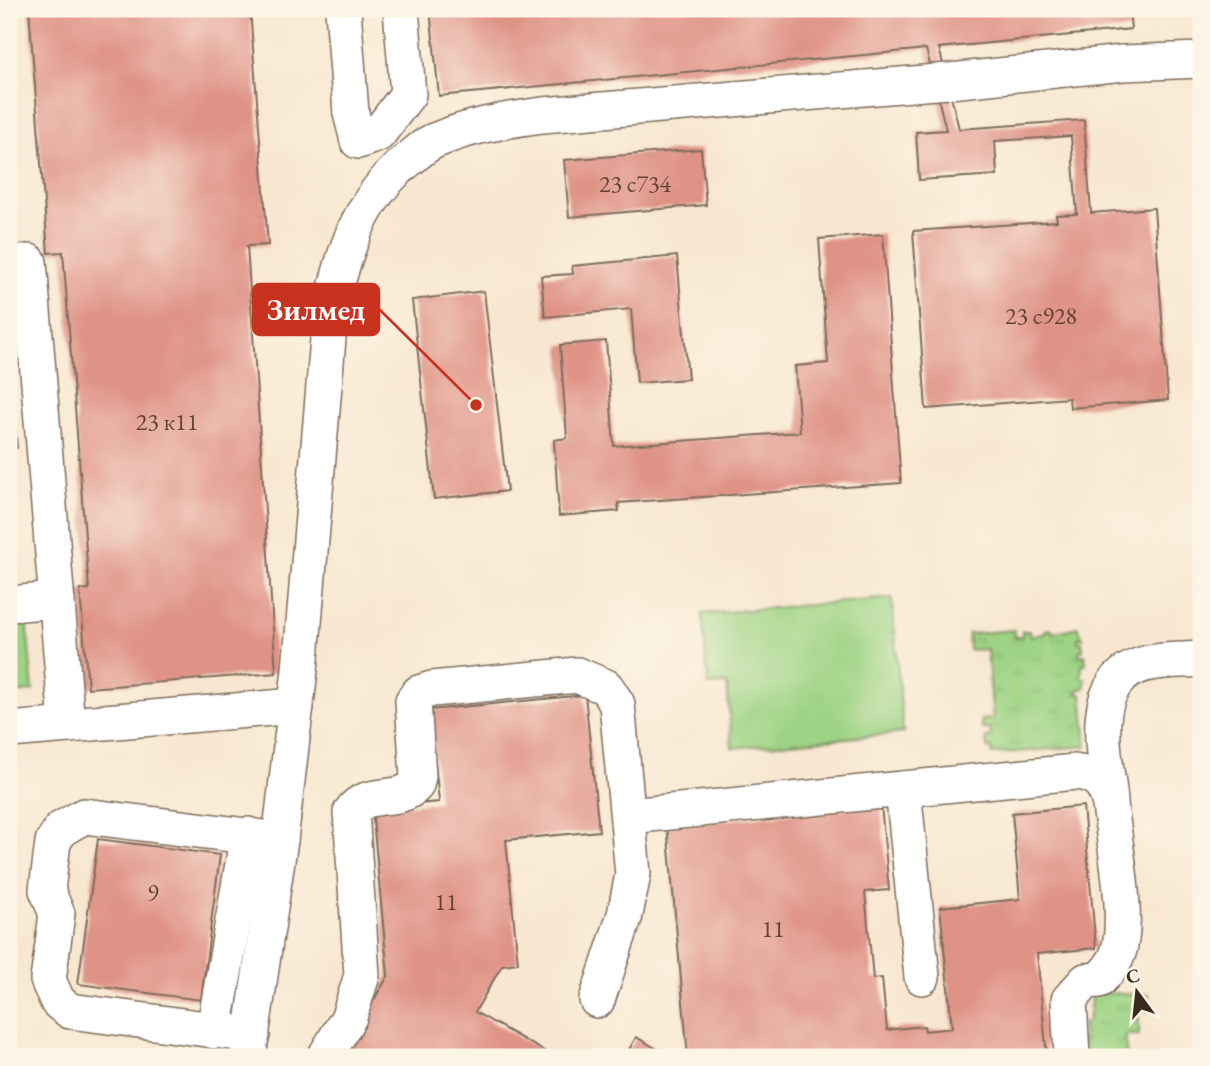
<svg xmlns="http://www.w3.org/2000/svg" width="1210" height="1066" font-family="'EB Garamond',serif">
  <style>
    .park { fill: url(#park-tufts); stroke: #6c7e51; stroke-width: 2 }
    .garden { fill: #9dd384; stroke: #6c7e51; stroke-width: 2 }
    .building { fill: #df9386 }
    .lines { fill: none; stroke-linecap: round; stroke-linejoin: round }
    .minor-casing { stroke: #7d6c5c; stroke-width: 38 }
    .minor { stroke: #fff; stroke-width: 35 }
    .labels { text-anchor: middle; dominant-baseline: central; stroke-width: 5; stroke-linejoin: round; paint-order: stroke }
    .number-label { font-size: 24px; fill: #644438 }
    .leader { fill: none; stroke: #c8321e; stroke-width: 2.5 }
    .callout-dot { fill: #c8321e; stroke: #fcf5e5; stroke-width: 2.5 }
    .callout { fill: #c8321e; stroke: #c8321e; stroke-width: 2.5 }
    .callout-label { font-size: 30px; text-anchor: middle; font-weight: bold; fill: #fff }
  </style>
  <defs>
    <pattern id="park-tufts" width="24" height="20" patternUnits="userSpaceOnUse" patternTransform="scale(1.75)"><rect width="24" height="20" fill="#9dd384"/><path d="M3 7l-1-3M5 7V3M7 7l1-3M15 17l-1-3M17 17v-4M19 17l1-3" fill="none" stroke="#88b572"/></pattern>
  </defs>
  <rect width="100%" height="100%" fill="#fcf5e5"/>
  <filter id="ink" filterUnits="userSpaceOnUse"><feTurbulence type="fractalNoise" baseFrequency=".0143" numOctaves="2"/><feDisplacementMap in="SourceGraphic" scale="14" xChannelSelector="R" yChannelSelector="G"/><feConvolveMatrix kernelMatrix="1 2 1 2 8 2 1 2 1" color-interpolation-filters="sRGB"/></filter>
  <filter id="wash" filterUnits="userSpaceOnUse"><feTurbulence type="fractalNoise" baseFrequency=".00686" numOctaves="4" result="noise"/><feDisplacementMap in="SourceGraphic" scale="28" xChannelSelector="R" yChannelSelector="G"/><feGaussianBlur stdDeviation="1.57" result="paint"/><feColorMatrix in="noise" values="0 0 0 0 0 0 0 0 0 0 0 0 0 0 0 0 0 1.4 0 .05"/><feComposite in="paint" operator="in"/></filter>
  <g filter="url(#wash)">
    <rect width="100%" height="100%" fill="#f8e7d0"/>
    <g class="park">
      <path d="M1078,627L1083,638H1078V642H1082L1083,650L1079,651V655H1085L1086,664H1082L1081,678H1085V688L1078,690V694H1082L1087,746L992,754V748H987L986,738L991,737L990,729H982L981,720L993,719L987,649L969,650L968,634L1014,630L1015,637L1022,636V631H1030L1031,636L1045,634V630L1051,629L1052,633Z"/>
      <path d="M1092,993L1149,994V1011H1133L1132,1017H1139V1035H1126V1057H1082L1083,1022H1088Z"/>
    </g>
    <g class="garden">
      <path d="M892,598L903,733L732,748L727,684L708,685L702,614Z"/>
      <path d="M27,625L33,691L9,693V626Z"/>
    </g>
    <g id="blocks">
      <g class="building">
        <path d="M29,9H250L268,245L247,246L276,673L88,688L80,590L89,589L63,252L48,253Z"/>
        <path d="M430,9H1129L1131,29L939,48L959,129L1084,120L1091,213L1154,208L1168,400L1070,408L1069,398L926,409L913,231L1057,221L1056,215L1077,214L1071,136L995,141L997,175L919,180L916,132L946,130L926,49L439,96Z"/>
        <path d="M701,149L706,205L569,217L564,160Z"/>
        <path d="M883,234L901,483L618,503L619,511L559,516L554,440L567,438L560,345L606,341L614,446L800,432L795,366L828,363L819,239Z"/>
        <path d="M677,256L688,379L637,383L631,309L545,317L541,276L573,274L572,266Z"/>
        <path d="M484,291L507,491L434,499L412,300Z"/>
        <path d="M9,404H13L17,448L9,449Z"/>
        <path d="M585,695L599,831L506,840L518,963L502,965L475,1012L554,1057H361L346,1047L388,976L372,808L439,802L430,710Z"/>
        <path d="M881,805L889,890L865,892L873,979L882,978L887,1030L924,1026L925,1031L952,1028L940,907L1020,899L1012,813L1083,806L1096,948L1037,954L1047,1057H688L667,826Z"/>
        <path d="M98,839L220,855L201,1000L78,984Z"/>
        <path d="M636,1037L671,1057H625Z"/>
      </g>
    </g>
  </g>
  <g filter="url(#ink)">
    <use href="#blocks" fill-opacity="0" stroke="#7d6c5c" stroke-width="2"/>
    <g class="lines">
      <defs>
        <g id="minor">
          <path d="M343,9L351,113L358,141L378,134L408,94L401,9"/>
          <path d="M9,264L29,262L67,725"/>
          <path d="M9,604L57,600"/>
          <path d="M9,730L296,706"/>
          <path d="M903,789L1075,772C1098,775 1104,782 1110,804C1114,842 1130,919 1118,953C1115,963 1107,972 1099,980L1086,981L1069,1000L1072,1057"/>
          <path d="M1110,800C1106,759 1086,688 1136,667C1154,659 1182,661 1201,659"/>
          <path d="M629,816L903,789L922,977"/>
          <path d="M214,1031L248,835"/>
          <path d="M252,1035L70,1011L58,1002L48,980L57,914L47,890L53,842L61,829L84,816L280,840"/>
          <path d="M248,1057L280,840L300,670L330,315C342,256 359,199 408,160C416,154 424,145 434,141C469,126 506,120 543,115L960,80L1123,63L1201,60"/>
          <path d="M325,1057L349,1017L362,975L351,812C367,788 398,805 416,785L418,776L413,701L419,693L432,689L577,675L606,687L617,704L633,874L625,915L597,1000"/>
        </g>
      </defs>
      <use href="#minor" class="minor-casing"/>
      <use href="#minor" class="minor"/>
    </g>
  </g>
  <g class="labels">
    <g class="number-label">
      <text x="635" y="183">23 с734</text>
      <text x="1041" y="315">23 с928</text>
      <text x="167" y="421">23 к11</text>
      <text x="153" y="892">9</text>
      <text x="446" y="901">11</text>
      <text x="773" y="928">11</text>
    </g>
  </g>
  <path class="leader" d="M476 405L379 309"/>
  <circle class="callout-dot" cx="476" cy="405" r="7"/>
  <rect class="callout" x="253" y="284" width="126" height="51" rx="7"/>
  <g class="callout-label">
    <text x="316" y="320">Зилмед</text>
  </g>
  <rect width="1210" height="1066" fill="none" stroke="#fcf5e5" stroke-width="35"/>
  <g transform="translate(1137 992) rotate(345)" stroke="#fcf5e5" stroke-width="5" paint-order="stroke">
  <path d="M0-5L12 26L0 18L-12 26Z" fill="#3b2a1e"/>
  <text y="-10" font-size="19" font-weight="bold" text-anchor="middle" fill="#3b2a1e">С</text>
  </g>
</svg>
